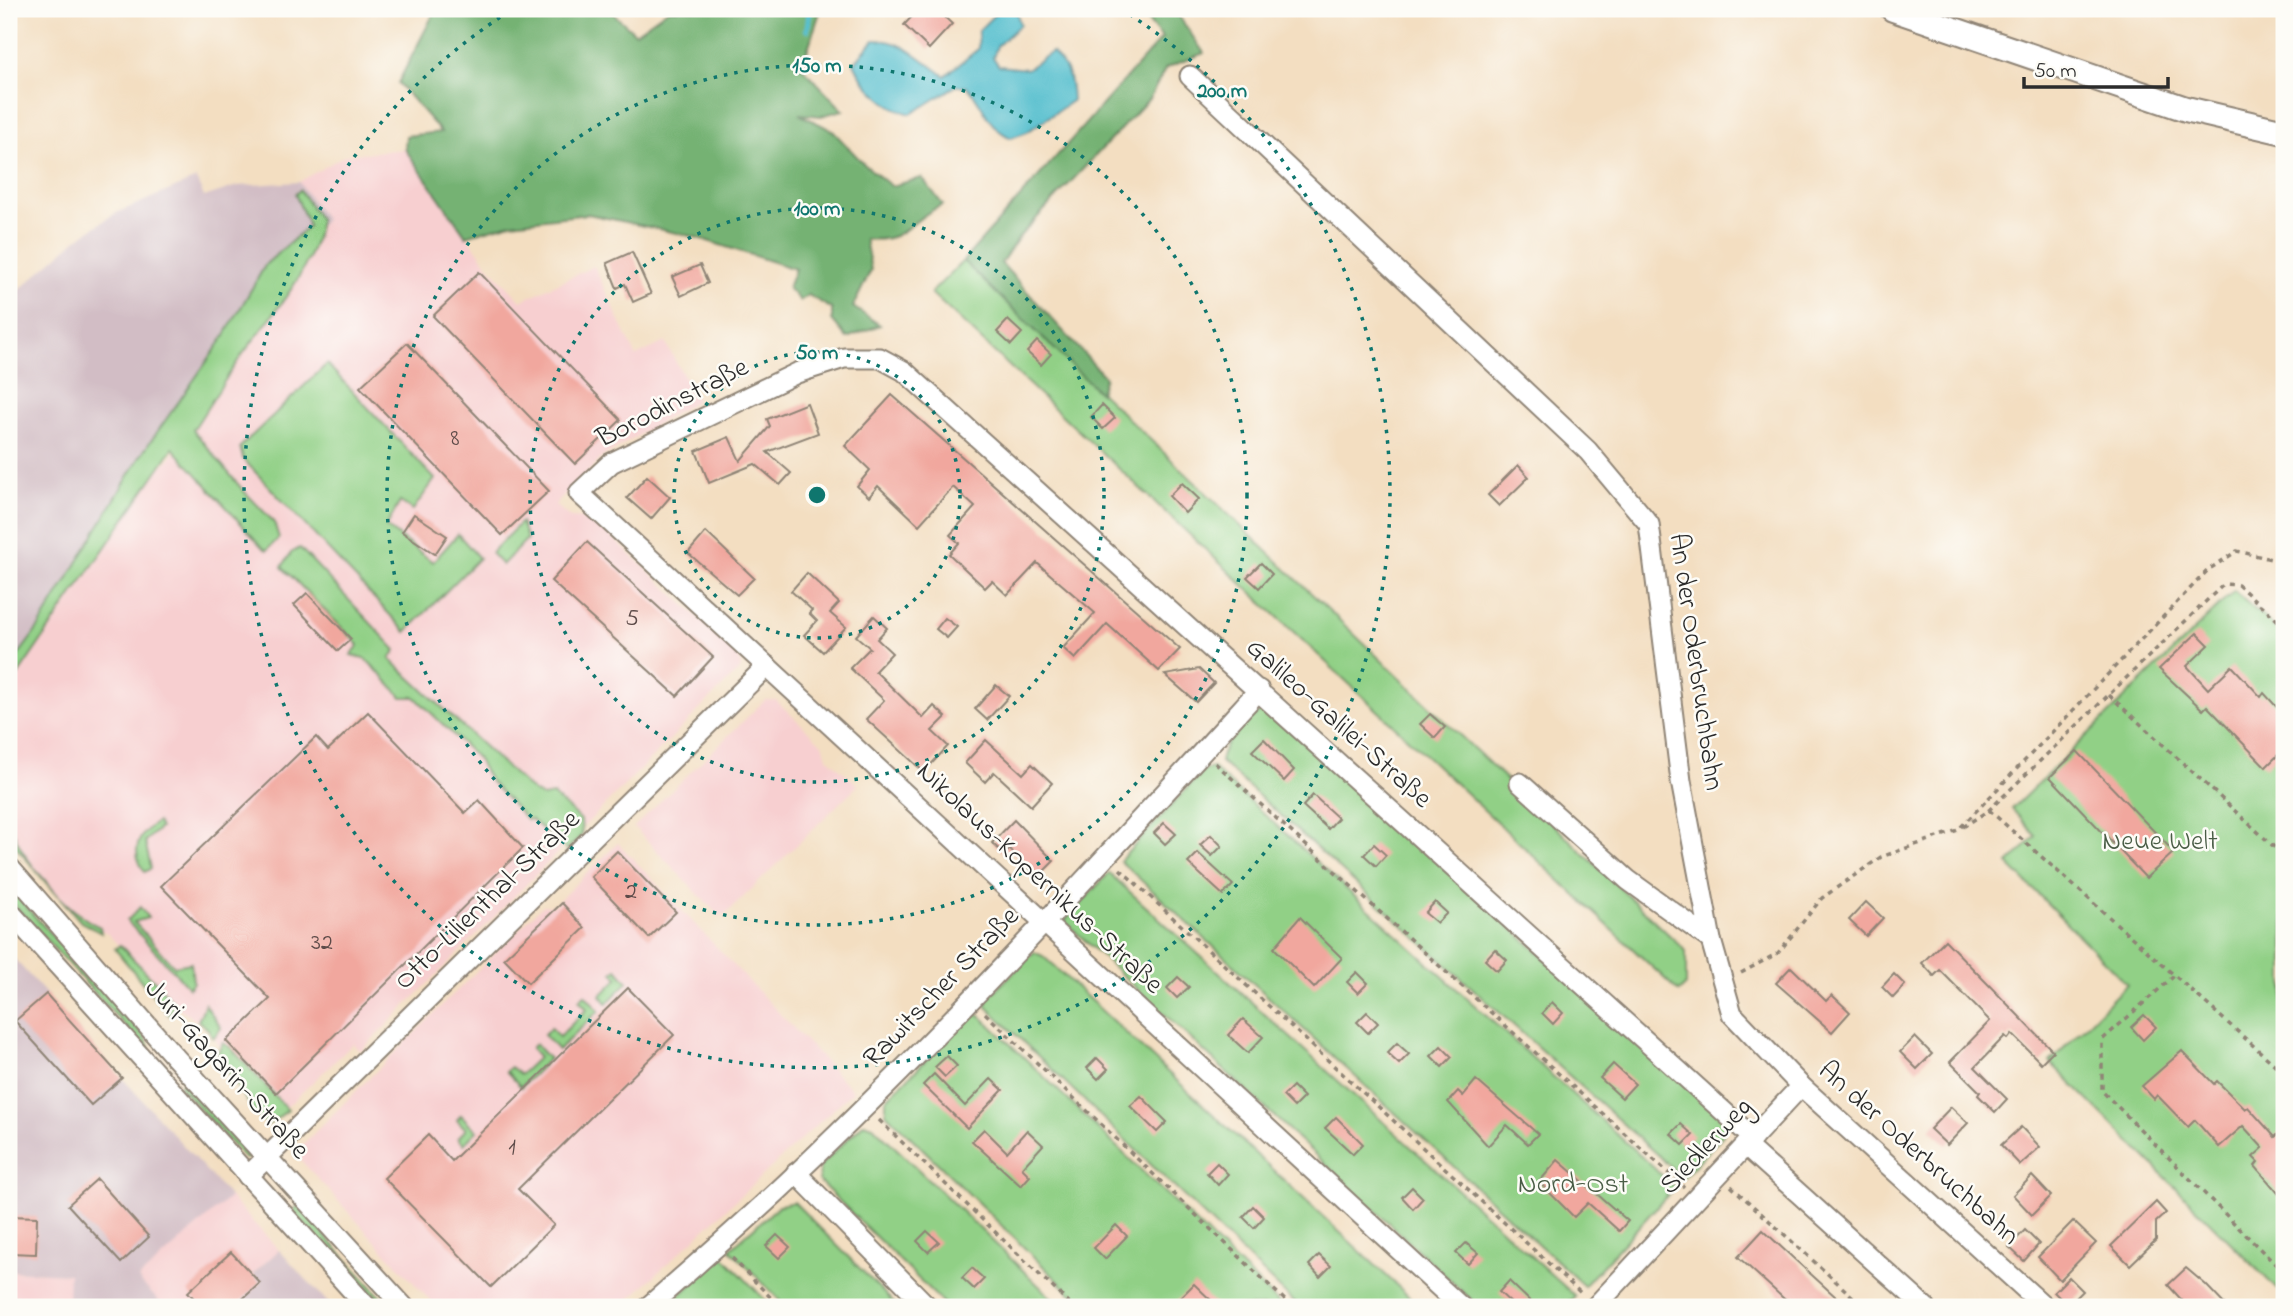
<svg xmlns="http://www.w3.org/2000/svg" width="2293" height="1316" font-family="'Indie Flower',sans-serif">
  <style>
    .built { fill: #f7cfd0 }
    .industrial { fill: #d2bdc5 }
    .green { fill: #91d086; stroke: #5e7e58; stroke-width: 2 }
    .forest { fill: #74b273; stroke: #506e4f; stroke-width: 2 }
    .water { fill: #52becd; stroke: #3e747c; stroke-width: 2 }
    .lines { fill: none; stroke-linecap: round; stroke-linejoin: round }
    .stream { stroke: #52becd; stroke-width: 6 }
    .building { fill: #f1a79e }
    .minor-casing { stroke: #8f8476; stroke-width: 23 }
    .major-casing { stroke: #8f8476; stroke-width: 28 }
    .path { stroke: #8f8476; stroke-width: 3.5; stroke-dasharray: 5 5; stroke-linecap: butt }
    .minor { stroke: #fff; stroke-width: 19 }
    .major { stroke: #fff; stroke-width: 24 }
    .ring { fill: none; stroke: #0f766e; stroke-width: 3.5; stroke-dasharray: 3.5 7 }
    .labels { text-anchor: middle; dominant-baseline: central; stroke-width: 5; stroke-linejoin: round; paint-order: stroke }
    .number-label { font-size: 24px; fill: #5c4a48 }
    .street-label { font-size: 28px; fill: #2b2b2b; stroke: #fdfcf7 }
    .park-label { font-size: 28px; fill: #4a5d46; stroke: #fdfcf7 }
    .centre { fill: #0f766e; stroke: #fdfcf7; stroke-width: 3.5 }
    .ring-label { font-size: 21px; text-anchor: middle; font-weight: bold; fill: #0f766e; stroke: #fdfcf7; stroke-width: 5; stroke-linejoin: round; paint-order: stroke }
  </style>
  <rect width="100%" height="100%" fill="#fdfcf7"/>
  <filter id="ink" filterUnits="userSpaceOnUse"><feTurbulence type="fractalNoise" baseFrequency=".0143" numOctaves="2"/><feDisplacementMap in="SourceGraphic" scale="14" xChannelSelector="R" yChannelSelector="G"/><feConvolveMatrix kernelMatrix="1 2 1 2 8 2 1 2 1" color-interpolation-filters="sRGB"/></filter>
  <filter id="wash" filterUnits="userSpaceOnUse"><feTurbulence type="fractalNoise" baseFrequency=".00686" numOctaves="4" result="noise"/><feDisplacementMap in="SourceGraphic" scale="28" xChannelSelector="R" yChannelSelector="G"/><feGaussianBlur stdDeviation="1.57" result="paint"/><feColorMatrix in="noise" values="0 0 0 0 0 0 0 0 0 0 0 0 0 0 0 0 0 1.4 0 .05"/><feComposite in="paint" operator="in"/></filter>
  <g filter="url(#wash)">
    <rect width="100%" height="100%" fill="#f3dec1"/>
    <g class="built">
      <path d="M405,149L488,265L521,301L594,266L636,356L665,342L697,400L604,456L555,505L571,518L591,519L602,528L739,655L741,668L361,1051L353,1044L277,1116L227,1069L214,1034L171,1002L107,933L81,920L9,841V677L119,512L179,448L169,436L325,219L299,182L345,155Z"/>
      <path d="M765,700H776L823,745L827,757L858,785L725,915L719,916L634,827Z"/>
      <path d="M618,843L853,1091L621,1307H436L294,1153L543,905H554Z"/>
      <path d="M228,1195L279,1250L253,1274L261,1283L235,1307H164L138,1279Z"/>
      <path d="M9,1271L70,1274L68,1307H9Z"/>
    </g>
    <g class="industrial">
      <path d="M196,179L204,197L237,186L299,182L325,219L9,671V299L76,240L114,214Z"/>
      <path d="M9,953L230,1197L138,1279L164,1307H68L69,1274L9,1271Z"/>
      <path d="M279,1250L332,1307H235L261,1283L253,1274Z"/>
    </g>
    <g class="green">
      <path d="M300,190L320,220C312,274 271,315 240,358C224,381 209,406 193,430L242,489L274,522L279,538L267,550L263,548L173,448L9,688V668L39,627L141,455L222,340L266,264L309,226L295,194Z"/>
      <path d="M963,261L1686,951V985L1679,992L931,293Z"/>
      <path d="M327,364L435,479L413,510L400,502L386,527L433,562L458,534L479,558L406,632L243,459L240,447Z"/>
      <path d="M521,522L527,539L502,565L491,553Z"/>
      <path d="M300,548L396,650L390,659L531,790L542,797L553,795L581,820L582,835L567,850L531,819L527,820L490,781L477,758L415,697H402L366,659L351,655L359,645L282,567L291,553Z"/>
      <path d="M2234,591L2284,636V1296L2050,1062L2127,984L2008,864L2036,836L2012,809Z"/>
      <path d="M1268,710L1726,1120L1723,1135L1683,1178L1220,761C1223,742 1250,713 1268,710Z"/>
      <path d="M1213,768L1675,1187L1584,1286L1120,861L1204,770Z"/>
      <path d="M9,817C15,854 66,912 100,927L101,933L81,922L9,839Z"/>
      <path d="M157,822L160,828L145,841L151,868L145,872C130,852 137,835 157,822Z"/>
      <path d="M1109,873L1575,1296L1564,1307H1479L1064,921Z"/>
      <path d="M9,888L146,1038L149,1047L146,1049L9,899Z"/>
      <path d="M140,907L148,918L134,922L174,966L191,963L193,982L189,988L127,921Z"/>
      <path d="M120,945C131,958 171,994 174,1006L169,1015L115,949Z"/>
      <path d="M1034,952L1043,956L1420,1307H1299L987,1007L986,1000Z"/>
      <path d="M617,969L628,982L607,1003L601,995L618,978L613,972Z"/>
      <path d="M585,995L599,1011L558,1050L544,1035L551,1028L559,1037L587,1009L579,1000Z"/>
      <path d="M205,1004L221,1028L213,1038L208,1029L198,1021Z"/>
      <path d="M971,1015H980L1283,1307H1085L886,1113V1100Z"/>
      <path d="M223,1043L231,1048L288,1110L268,1125L258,1117L218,1059V1052Z"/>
      <path d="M535,1044L549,1059L521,1087L506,1071L511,1067L520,1075L539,1057L531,1048Z"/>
      <path d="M183,1082L249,1152L250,1157L245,1159L179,1086Z"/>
      <path d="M461,1115L477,1131L464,1144L458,1138L466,1129L457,1120Z"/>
      <path d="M864,1123L873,1126L1061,1307H947L819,1181L820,1166Z"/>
      <path d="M794,1202L898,1307H786L730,1249L780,1205Z"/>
      <path d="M298,1206L390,1307H379L292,1211Z"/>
      <path d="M723,1256L772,1307H666Z"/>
    </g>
    <g class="forest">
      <path d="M436,9H608L635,33L669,9H821L802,67L843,110L821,116L799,114L832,130L864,164L891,186L922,178L943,205C909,218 907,244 865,239L871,270L853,307L880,325L847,338L832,320V309L808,295L800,301L788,288L795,269L695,237L588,214L511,223L466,236L405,149L406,136L441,132L398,83Z"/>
      <path d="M1138,9H1174L1204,53L1166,68L1149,99L1019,237L1001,263L1105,377L1100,393L963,261L1162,38Z"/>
    </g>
    <path class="water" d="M1000,9H1016L1020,25L997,46L993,57L999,66L1027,69L1052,52C1068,68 1071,78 1072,101L1027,132L1011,138C985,125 986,107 967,86H956L911,114C886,108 864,86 854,63L874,40C904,39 921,60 945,76L978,49L979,30Z"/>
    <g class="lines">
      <path class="stream" d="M807,30L810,9"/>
    </g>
    <g id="blocks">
      <g class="building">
        <path d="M919,9H936L952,24L929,49L904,25Z"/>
        <path d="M632,252L651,294L633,302L625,284L617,288L607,263Z"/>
        <path d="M700,265L708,283L681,296L672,277Z"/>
        <path d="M479,272L621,420L575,464L433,316Z"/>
        <path d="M1008,320L1022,333L1011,345L997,332Z"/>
        <path d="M1037,341L1051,354L1041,365L1027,352Z"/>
        <path d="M407,343L549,491L502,535L360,387Z"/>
        <path d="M892,395L1180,649L1159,671L1107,624L1075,659L1063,648L1095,613L1037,563L1007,595L992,581L985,588L949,554L959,543L950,535L975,507L953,487L919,525L878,486L869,497L857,486L870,470L845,446Z"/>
        <path d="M807,403L818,433L767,452L791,473L780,485L755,464L709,483L696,451L729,437L740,461L770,426L767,419Z"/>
        <path d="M1102,405L1115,418L1103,429L1091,417Z"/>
        <path d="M1518,465L1529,477L1499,506L1488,495Z"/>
        <path d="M647,476L670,497L651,519L627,498Z"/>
        <path d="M1182,483L1199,499L1185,513L1169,496Z"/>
        <path d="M414,514L447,536L435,554L402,532Z"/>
        <path d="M706,532L754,578L737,595L688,553Z"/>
        <path d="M587,542L713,657L677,696L551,581Z"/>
        <path d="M1261,563L1272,574L1259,588L1247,577Z"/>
        <path d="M807,573L839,603L830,613L846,627L823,652L804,635L817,621L809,613L812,610L791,591Z"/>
        <path d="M307,593L351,639L338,651L294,605Z"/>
        <path d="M874,616L887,628L877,639L892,653L875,671L923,718L934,706L946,717L932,731L948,746L924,772L866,719L884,700L850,668L870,648L856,636Z"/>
        <path d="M945,618L957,627L947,638L936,629Z"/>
        <path d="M2197,633L2209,645L2187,666L2208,689L2232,666L2261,697L2264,693L2284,715V749L2266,767L2207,706L2203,710L2159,669Z"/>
        <path d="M1199,669L1214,683L1196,702L1165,675Z"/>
        <path d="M996,685L1009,696L987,720L975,709Z"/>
        <path d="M368,712L465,813L479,800L523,848L276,1093L226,1041L270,999L161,886L316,737L328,750Z"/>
        <path d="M1430,714L1445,727L1435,738L1420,724Z"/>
        <path d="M1264,739L1294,770L1284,781L1252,751Z"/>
        <path d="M986,740L1023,774L1032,764L1052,783L1031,806L994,772L985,782L965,763Z"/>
        <path d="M2077,751L2174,852L2146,878L2050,777Z"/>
        <path d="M1313,795L1338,818L1328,829L1303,806Z"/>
        <path d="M1014,820L1054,861L1038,877L1009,849L1004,854L992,843Z"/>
        <path d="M1164,823L1176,834L1165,844L1154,833Z"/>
        <path d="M1211,835L1222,846L1212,856L1200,845Z"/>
        <path d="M1374,844L1386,855L1376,866L1364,855Z"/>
        <path d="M617,851L676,912L649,938L591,877Z"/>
        <path d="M1198,853L1233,885L1223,895L1188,863Z"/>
        <path d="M1435,902L1447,913L1437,923L1425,913Z"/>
        <path d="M1866,902L1883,918L1866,936L1849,920Z"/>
        <path d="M562,903L585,928L528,983L504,958Z"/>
        <path d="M1300,917L1342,958L1314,988L1274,948Z"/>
        <path d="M1945,940L2053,1051L2041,1063L2012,1034L2008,1039L2005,1036L1975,1067L2007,1099L1995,1112L1978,1095L1980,1092L1950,1062L1990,1021L1940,970L1934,976L1922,963Z"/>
        <path d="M1495,949L1507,960L1497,971L1485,960Z"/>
        <path d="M1791,967L1826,1001L1832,995L1850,1012L1832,1032L1776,983Z"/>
        <path d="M1357,972L1368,983L1358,993L1347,982Z"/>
        <path d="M1894,974L1905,985L1893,998L1882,987Z"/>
        <path d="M1178,977L1189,987L1177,998L1167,988Z"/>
        <path d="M628,988L674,1035L518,1189L554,1225L491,1287L384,1178L428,1135L452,1161Z"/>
        <path d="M46,994L122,1078L91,1105L15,1021Z"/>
        <path d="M1552,1002L1563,1013L1553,1024L1542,1013Z"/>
        <path d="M1367,1012L1378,1023L1368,1033L1357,1022Z"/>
        <path d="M2144,1015L2156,1027L2143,1040L2131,1027Z"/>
        <path d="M1243,1019L1263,1037L1248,1053L1228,1035Z"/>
        <path d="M1915,1037L1932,1054L1917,1069L1900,1052Z"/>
        <path d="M1397,1043L1409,1054L1399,1064L1387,1053Z"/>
        <path d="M1441,1046L1452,1057L1442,1067L1431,1056Z"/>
        <path d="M2182,1051L2214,1084L2217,1081L2245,1109L2248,1107L2275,1137L2284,1129V1200L2255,1166L2258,1162L2253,1157L2263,1148L2243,1126L2219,1147L2195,1120L2188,1127L2157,1095L2154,1099L2142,1086Z"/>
        <path d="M947,1056L957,1066L945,1077L935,1067Z"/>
        <path d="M1097,1058L1108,1069L1098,1079L1087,1068Z"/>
        <path d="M1613,1064L1635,1084L1622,1098L1600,1078Z"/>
        <path d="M934,1074L965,1106L991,1079L1003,1090L967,1128L923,1085Z"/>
        <path d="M1476,1080L1538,1134L1528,1144L1507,1125L1488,1146L1448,1102L1458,1091L1463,1096Z"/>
        <path d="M1293,1086L1304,1097L1294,1107L1283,1096Z"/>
        <path d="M1141,1096L1167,1122L1157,1132L1130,1106Z"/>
        <path d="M1951,1107L1968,1123L1947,1145L1930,1129Z"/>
        <path d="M1336,1117L1363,1144L1353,1154L1325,1128Z"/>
        <path d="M1681,1124L1693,1135L1683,1145L1671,1134Z"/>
        <path d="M2021,1127L2040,1147L2020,1165L2001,1145Z"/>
        <path d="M984,1129L1007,1152L1027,1130L1043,1145L1022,1168L1030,1176L1021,1186L972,1141Z"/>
        <path d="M1558,1160L1628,1221L1619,1231L1588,1203L1574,1217L1539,1182Z"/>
        <path d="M1217,1163L1228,1174L1218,1185L1207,1173Z"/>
        <path d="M2032,1176L2051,1196L2032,1215L2013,1195Z"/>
        <path d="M97,1179L149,1237L121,1263L68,1205Z"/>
        <path d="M1412,1187L1423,1198L1413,1209L1402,1197Z"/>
        <path d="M2156,1202L2166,1213L2156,1222V1240L2130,1265L2111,1246Z"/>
        <path d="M1253,1206L1264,1217L1254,1228L1243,1217Z"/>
        <path d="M9,1216L37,1217L36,1254L9,1253Z"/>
        <path d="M2073,1221L2096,1243L2060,1280L2038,1257Z"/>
        <path d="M1116,1225L1127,1236L1105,1259L1094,1248Z"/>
        <path d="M1763,1230L1792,1257L1847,1307H1793L1738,1257Z"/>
        <path d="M2025,1230L2039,1244L2024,1261L2009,1247Z"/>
        <path d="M927,1231L939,1242L928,1252L917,1241Z"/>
        <path d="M777,1235L790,1247L779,1258L766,1246Z"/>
        <path d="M1466,1243L1478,1253L1468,1264L1456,1253Z"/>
        <path d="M231,1252L260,1283L234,1307H202L188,1292Z"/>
        <path d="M1319,1255L1331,1266L1320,1277L1309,1265Z"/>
        <path d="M972,1268L984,1279L974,1289L962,1278Z"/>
        <path d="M2186,1268L2206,1285L2227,1307H2188L2168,1285Z"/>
        <path d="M2069,1277L2083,1291L2068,1306L2054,1292Z"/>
        <path d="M1509,1281L1536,1307H1515L1499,1292Z"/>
        <path d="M1194,1284L1218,1307H1171Z"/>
      </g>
    </g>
  </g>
  <g filter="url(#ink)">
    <use href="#blocks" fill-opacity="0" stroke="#8f8476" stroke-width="2"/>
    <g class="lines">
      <defs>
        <g id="minor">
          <path d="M1190,76L1588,451L1649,524L1681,781L1711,940L1732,1014L1801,1086L2045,1307"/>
          <path d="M1520,783L1628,880L1711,940"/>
          <path d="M9,867L174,1056L404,1307"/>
          <path d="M9,911L367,1307"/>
          <path d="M1746,1146L1925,1307"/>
          <path d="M796,1173L928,1307"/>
          <path d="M248,1176L767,666"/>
          <path d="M648,1307C698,1263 749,1219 797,1173C959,1019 1109,854 1259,690"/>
          <path d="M1461,1307L579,493L611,463L797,373L844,358H880L904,371L1753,1138"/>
          <path d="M1595,1307L1801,1086"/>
        </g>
        <path id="major" d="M1893,9L2186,109L2284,132"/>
      </defs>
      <use href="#minor" class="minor-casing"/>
      <use href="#major" class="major-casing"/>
      <g class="path">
        <path d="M2109,695L2284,856"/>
        <path d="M1215,763L1684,1187"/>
        <path d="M1989,810L2284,1073"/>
        <path d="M1963,827L1989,810L2224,584L2238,585L2284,626"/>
        <path d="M1120,869L1583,1295"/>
        <path d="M1741,973L1778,953L1822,898L1881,857L1958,830L2208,570L2237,551L2284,562"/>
        <path d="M2174,976L2102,1040V1091L2284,1273"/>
        <path d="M985,1013L1292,1307"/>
        <path d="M879,1120L1073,1307"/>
        <path d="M1731,1186L1864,1307"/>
        <path d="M732,1258L780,1307"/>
      </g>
      <use href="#minor" class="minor"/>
      <use href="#major" class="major"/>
    </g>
  </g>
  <g class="ring">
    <circle cx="817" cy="495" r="143"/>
    <circle cx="817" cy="495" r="287"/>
    <circle cx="817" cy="495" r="430"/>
    <path d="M1121 9A573 573 0 1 1 513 9"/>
  </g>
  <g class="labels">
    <g class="number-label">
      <text x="455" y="439">8</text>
      <text x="632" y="619">5</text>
      <text x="631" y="892">2</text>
      <text x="322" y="943">32</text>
      <text x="512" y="1148">1</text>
    </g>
    <g class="street-label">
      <text transform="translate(673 404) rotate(-27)">Borodinstraße</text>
      <text transform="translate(1695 662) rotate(82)">An der Oderbruchbahn</text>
      <text transform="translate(1338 724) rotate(42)">Galileo-Galilei-Straße</text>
      <text transform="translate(1039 879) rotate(43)">Nikolaus-Kopernikus-Straße</text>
      <text transform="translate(488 901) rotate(-44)">Otto-Lilienthal-Straße</text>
      <text transform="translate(942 988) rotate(-46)">Rawitscher Straße</text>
      <text transform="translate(226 1070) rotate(48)">Juri-Gagarin-Straße</text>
      <text transform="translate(1707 1147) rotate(-47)">Siedlerweg</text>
      <text transform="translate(1918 1154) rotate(42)">An der Oderbruchbahn</text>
    </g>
    <g class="park-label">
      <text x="2160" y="842">Neue Welt</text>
      <text x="1573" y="1185">Nord-Ost</text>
    </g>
  </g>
  <circle cx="817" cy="495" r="10" class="centre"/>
  <g class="ring-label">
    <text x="817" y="72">150 m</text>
    <text x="1222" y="97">200 m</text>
    <text x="817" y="215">100 m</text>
    <text x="817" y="359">50 m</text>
  </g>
  <rect width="2293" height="1316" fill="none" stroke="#fdfcf7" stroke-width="35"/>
  <path d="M2024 77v10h144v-10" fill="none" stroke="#2b2b2b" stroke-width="3.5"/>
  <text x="2034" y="77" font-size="21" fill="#2b2b2b" stroke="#fdfcf7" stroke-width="5" paint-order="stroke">50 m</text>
</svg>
